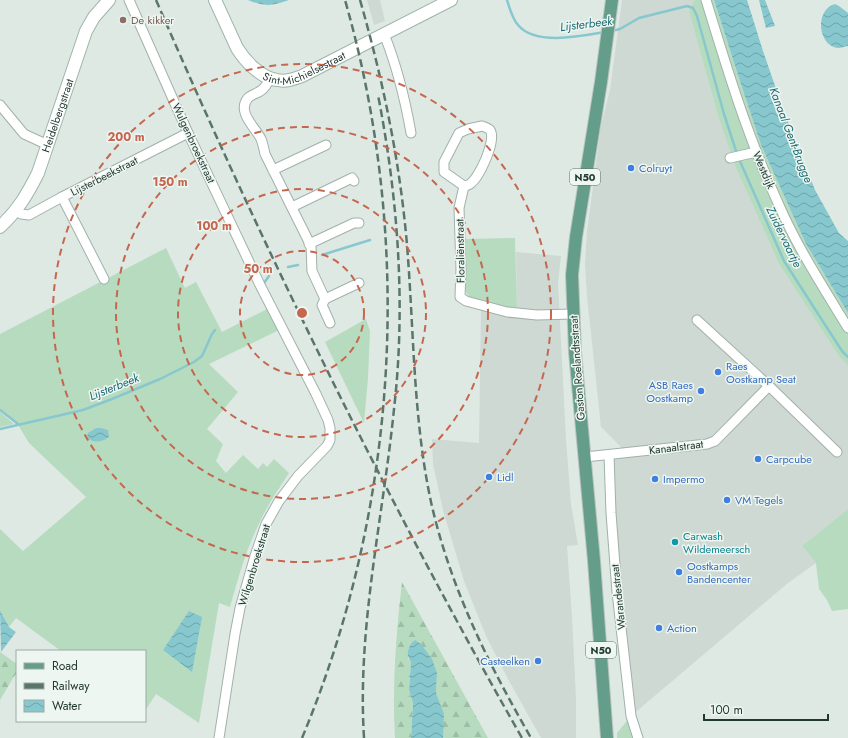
<svg xmlns="http://www.w3.org/2000/svg" width="848" height="738" font-family="Jost,sans-serif">
  <style>
    .built { fill: #cdd9d2 }
    .grass { fill: #b7dbbe }
    .forest { fill: url(#forest-firs) }
    .water { fill: url(#water-waves) }
    .lines { fill: none; stroke-linecap: round; stroke-linejoin: round }
    .stream { stroke: #87c8ce; stroke-width: 2.5 }
    .minor-casing { stroke: #a1b1aa; stroke-width: 11 }
    .secondary-casing { stroke: #9eb5ab; stroke-width: 14 }
    .primary-casing { stroke: #bcc4c1; stroke-width: 14 }
    .minor { stroke: #fff; stroke-width: 9 }
    .secondary { stroke: #fff; stroke-width: 12 }
    .primary { stroke: #649e8b; stroke-width: 12 }
    .rail { stroke: #5a756b; stroke-width: 2.5; stroke-dasharray: 8 4; stroke-linecap: butt }
    .ring { fill: none; stroke: #c5664f; stroke-width: 2; stroke-dasharray: 7 5 }
    .education-dot { fill: #8d6e63; stroke: #eef6f2; stroke-width: 1.5 }
    .shop-dot { fill: #3f7fe0; stroke: #eef6f2; stroke-width: 1.5 }
    .culture-dot { fill: #0f9aa8; stroke: #eef6f2; stroke-width: 1.5 }
    .labels { text-anchor: middle; dominant-baseline: central; stroke-width: 3; stroke-linejoin: round; paint-order: stroke }
    .shield { fill: #eef6f2; stroke: #5e726a; stroke-width: 1 }
    .shield-label { font-size: 10px; font-weight: bold; fill: #203930 }
    .education-label { font-size: 11px; fill: #785e54; stroke: #eef6f2; text-anchor: start }
    .street-label { font-size: 11px; fill: #203930; stroke: #eef6f2 }
    .shop-label { font-size: 11px; fill: #366cbe; stroke: #eef6f2; text-anchor: start }
    .culture-label { font-size: 11px; fill: #0d838f; stroke: #eef6f2; text-anchor: start }
    .water-label { font-size: 12px; font-style: italic; fill: #1c6b72; stroke: #eef6f2 }
    .centre { fill: #c5664f; stroke: #eef6f2; stroke-width: 2 }
    .ring-label { font-size: 12px; text-anchor: middle; font-weight: bold; fill: #c5664f; stroke: #eef6f2; stroke-width: 3; stroke-linejoin: round; paint-order: stroke }
  </style>
  <defs>
    <pattern id="forest-firs" width="22" height="20" patternUnits="userSpaceOnUse"><rect width="22" height="20" fill="#b7dbbe"/><path d="M5 1l3.5 6h-7zM16 11l3.5 6h-7z" fill="#9dbda4"/></pattern>
    <pattern id="water-waves" width="16" height="10" patternUnits="userSpaceOnUse"><rect width="16" height="10" fill="#87c8ce"/><path d="M0 5q4-4 8 0t8 0" fill="none" stroke="#6ea3a8"/></pattern>
  </defs>
  <rect width="100%" height="100%" fill="#dee9e4"/>
  <g class="built">
    <path d="M367,0H380L385,21L374,25Z"/>
    <path d="M622,0H694L689,12L718,116L735,166L779,264L838,355L848,366V509L802,546L816,563L788,583L631,716L615,508V466L613,458L621,447L601,427L587,296L585,264L587,232L601,125L610,90Z"/>
    <path d="M516,252L561,256L558,283L566,440L571,504L578,545L567,546L572,617L576,699V738H541L508,679L486,636L464,581L443,510L433,464L432,439L479,443L481,310L517,316Z"/>
  </g>
  <g class="grass">
    <path d="M694,0H714L737,72L761,145L806,244L848,313V366L838,355L779,264L735,166L718,116L689,12Z"/>
    <path d="M515,238L517,311L484,302L469,297L466,292L465,239Z"/>
    <path d="M166,248L185,288L196,282L222,332L267,309L279,330L209,364L238,392L207,429L223,444L216,461L226,473L243,455L258,469L263,463L267,467L274,459L289,473C278,490 266,507 258,526C245,552 238,580 230,607L219,603L199,723L156,694L145,711V651H61L16,618L9,627L0,610V529L23,551L86,497L29,443L18,425L0,410V334Z"/>
    <path d="M366,319L370,331L368,378L364,423L325,342Z"/>
    <path d="M0,412L14,424L0,427Z"/>
    <path d="M848,509V609L832,611L827,600L819,589L816,563L802,546Z"/>
    <path d="M631,716L638,738H617V733Z"/>
  </g>
  <g class="forest">
    <path d="M402,582L488,738H443V714L436,693L437,673L408,648V659L411,662L409,690L413,703L411,738H395C392,686 396,634 402,582Z"/>
    <path d="M0,652L17,664V674L15,675L0,700Z"/>
  </g>
  <g class="water">
    <path d="M248,0H289C273,6 264,7 248,0Z"/>
    <path d="M714,0H747L763,51L783,109L815,190L839,233L848,241V313L806,244L761,145L737,72Z"/>
    <path d="M759,0H765L775,26L766,28Z"/>
    <path d="M835,4L839,6L848,13V46C845,46 842,48 838,48C818,46 814,10 835,4Z"/>
    <path d="M96,428H101L108,430L109,437C103,442 92,444 87,437L88,433Z"/>
    <path d="M0,610L9,627L16,632L1,652Z"/>
    <path d="M189,611L202,617L192,672L163,650Z"/>
    <path d="M415,640L421,644L432,659L437,673L436,693L444,714L443,738H411L413,703L409,690L411,662C405,655 408,645 415,640Z"/>
  </g>
  <g class="lines">
    <g class="stream">
      <path d="M507,0C510,9 512,18 518,25C535,46 582,36 605,32"/>
      <path d="M612,31L620,29L639,18L687,6L693,8L697,16L724,114L737,154"/>
      <path d="M739,159L784,261L842,351L848,357"/>
      <path d="M322,255L370,240"/>
      <path d="M288,267L298,265"/>
      <path d="M264,283L269,276"/>
      <path d="M0,410L18,424"/>
      <path d="M0,429L83,410L112,399L160,379L194,362L202,356L212,334L215,330"/>
    </g>
    <defs>
      <g id="minor">
        <path d="M129,0L188,133L260,285L316,394L328,420L330,428V440L327,446L298,476L279,501L266,524L255,556L240,608L235,634L219,738"/>
        <path d="M706,0C727,69 748,138 778,203C797,247 823,287 848,328"/>
        <path d="M384,34C397,66 405,99 411,133"/>
        <path d="M270,79C268,82 266,86 263,89C259,93 252,94 248,98C236,112 256,128 261,139C263,144 264,149 265,154L311,246L312,271L325,299L359,283"/>
        <path d="M0,105L24,134L48,145"/>
        <path d="M482,126C485,127 488,128 490,130C497,140 479,178 470,184C469,185 465,186 464,186L444,172V162L459,133L468,129Z"/>
        <path d="M730,158L756,152"/>
        <path d="M273,170L326,145"/>
        <path d="M464,186L459,208L461,269L460,297L466,301L507,312L537,315L573,314"/>
        <path d="M62,197L104,279"/>
        <path d="M292,207L352,178L354,181"/>
        <path d="M16,210L21,214L29,215L62,197L188,133"/>
        <path d="M309,244L354,223H359"/>
        <path d="M325,299L322,305L330,323"/>
        <path d="M697,320L769,386"/>
        <path d="M609,455L611,513L617,592L631,716L638,738"/>
        <path d="M585,457L707,444L715,441L769,386L837,452"/>
      </g>
      <g id="secondary">
        <path id="s1" d="M215,0L237,48C245,61 261,78 277,80C286,82 294,79 302,76L451,0"/>
        <path id="s2" d="M0,227C18,210 27,195 38,173L86,31L94,17L109,0"/>
      </g>
      <path id="primary" d="M607,738L594,561L575,352L572,275L576,237L601,82L612,0"/>
    </defs>
    <use href="#minor" class="minor-casing"/>
    <use href="#secondary" class="secondary-casing"/>
    <use href="#primary" class="primary-casing"/>
    <use href="#minor" class="minor"/>
    <use href="#secondary" class="secondary"/>
    <use href="#primary" class="primary"/>
    <g class="rail">
      <path d="M156,0C265,252 386,499 522,738"/>
      <path d="M360,0C383,80 400,162 407,245C414,331 413,418 431,502C450,587 488,663 531,738"/>
      <path d="M302,738C399,506 414,241 345,0"/>
      <path d="M364,738C357,627 383,519 394,409C406,305 398,198 378,95"/>
    </g>
  </g>
  <g class="ring">
    <circle cx="302" cy="313" r="62"/>
    <circle cx="302" cy="313" r="124"/>
    <circle cx="302" cy="313" r="186"/>
    <circle cx="302" cy="313" r="249"/>
  </g>
  <circle class="education-dot" cx="123" cy="20" r="4"/>
  <g class="shop-dot">
    <circle cx="631" cy="168" r="4"/>
    <circle cx="718" cy="372" r="4"/>
    <circle cx="701" cy="391" r="4"/>
    <circle cx="758" cy="459" r="4"/>
    <circle cx="489" cy="477" r="4"/>
    <circle cx="655" cy="479" r="4"/>
    <circle cx="727" cy="500" r="4"/>
    <circle cx="679" cy="572" r="4"/>
    <circle cx="659" cy="628" r="4"/>
    <circle cx="538" cy="661" r="4"/>
  </g>
  <circle class="culture-dot" cx="675" cy="542" r="4"/>
  <g class="labels">
    <g class="shield">
      <rect x="570" y="169" width="30" height="16" rx="3"/>
      <rect x="586" y="642" width="30" height="16" rx="3"/>
    </g>
    <g class="shield-label">
      <text x="585" y="177">N50</text>
      <text x="601" y="650">N50</text>
    </g>
    <g class="education-label">
      <text x="131" y="20">De kikker</text>
    </g>
    <g class="street-label">
      <text stroke="none"><textPath href="#s1" startOffset="135">Sint-Michielsestraat</textPath></text>
      <text stroke="none"><textPath href="#s2" startOffset="127">Heidelbergstraat</textPath></text>
      <text transform="translate(194 143) rotate(65)">Wulgenbroekstraat</text>
      <text transform="translate(764 170) rotate(67)">Westdijk</text>
      <text transform="translate(104 176) rotate(-27)">Lijsterbeekstraat</text>
      <text transform="translate(460 251) rotate(-91)">Floraliënstraat</text>
      <text transform="translate(577 368) rotate(-94)">Gaston Roelandtsstraat</text>
      <text transform="translate(676 447) rotate(-7)">Kanaalstraat</text>
      <text transform="translate(254 565) rotate(-73)">Wilgenbroekstraat</text>
      <text transform="translate(618 597) rotate(-96)">Warandestraat</text>
    </g>
    <g class="shop-label">
      <text x="639" y="168">Colruyt</text>
      <text x="726" y="366">Raes<tspan x="726" dy="13">Oostkamp Seat</tspan></text>
      <text x="693" y="385" text-anchor="end">ASB Raes<tspan x="693" dy="13">Oostkamp</tspan></text>
      <text x="766" y="459">Carpcube</text>
      <text x="497" y="477">Lidl</text>
      <text x="663" y="479">Impermo</text>
      <text x="735" y="500">VM Tegels</text>
      <text x="687" y="566">Oostkamps<tspan x="687" dy="13">Bandencenter</tspan></text>
      <text x="667" y="628">Action</text>
      <text x="530" y="661" text-anchor="end">Casteelken</text>
    </g>
    <g class="culture-label">
      <text x="683" y="536">Carwash<tspan x="683" dy="13">Wildemeersch</tspan></text>
    </g>
    <g class="water-label">
      <text transform="translate(586 24) rotate(-7)">Lijsterbeek</text>
      <text transform="translate(791 135) rotate(69)">Kanaal Gent-Brugge</text>
      <text transform="translate(784 237) rotate(64)">Zuidervaartje</text>
      <text transform="translate(114 387) rotate(-22)">Lijsterbeek</text>
    </g>
  </g>
  <circle cx="302" cy="313" r="6" class="centre"/>
  <g class="ring-label">
    <text x="126" y="141">200 m</text>
    <text x="170" y="186">150 m</text>
    <text x="214" y="230">100 m</text>
    <text x="258" y="273">50 m</text>
  </g>
  <rect x="16" y="650" width="130" height="72" fill="#eef6f2" stroke="#9caaa4"/>
  <rect x="24" y="663" width="20" height="6" fill="#649e8b" stroke="#9caaa4"/>
  <text x="52" y="670" font-size="12" fill="#203930">Road</text>
  <rect x="24" y="683" width="20" height="6" fill="#5a756b" stroke="#9caaa4"/>
  <text x="52" y="690" font-size="12" fill="#203930">Railway</text>
  <rect x="24" y="700" width="20" height="12" fill="url(#water-waves)" stroke="#9caaa4"/>
  <text x="52" y="710" font-size="12" fill="#203930">Water</text>
  <path d="M704 714v6h124v-6" fill="none" stroke="#203930" stroke-width="2"/>
  <text x="710" y="714" font-size="12" fill="#203930" stroke="#eef6f2" stroke-width="3" paint-order="stroke">100 m</text>
</svg>
